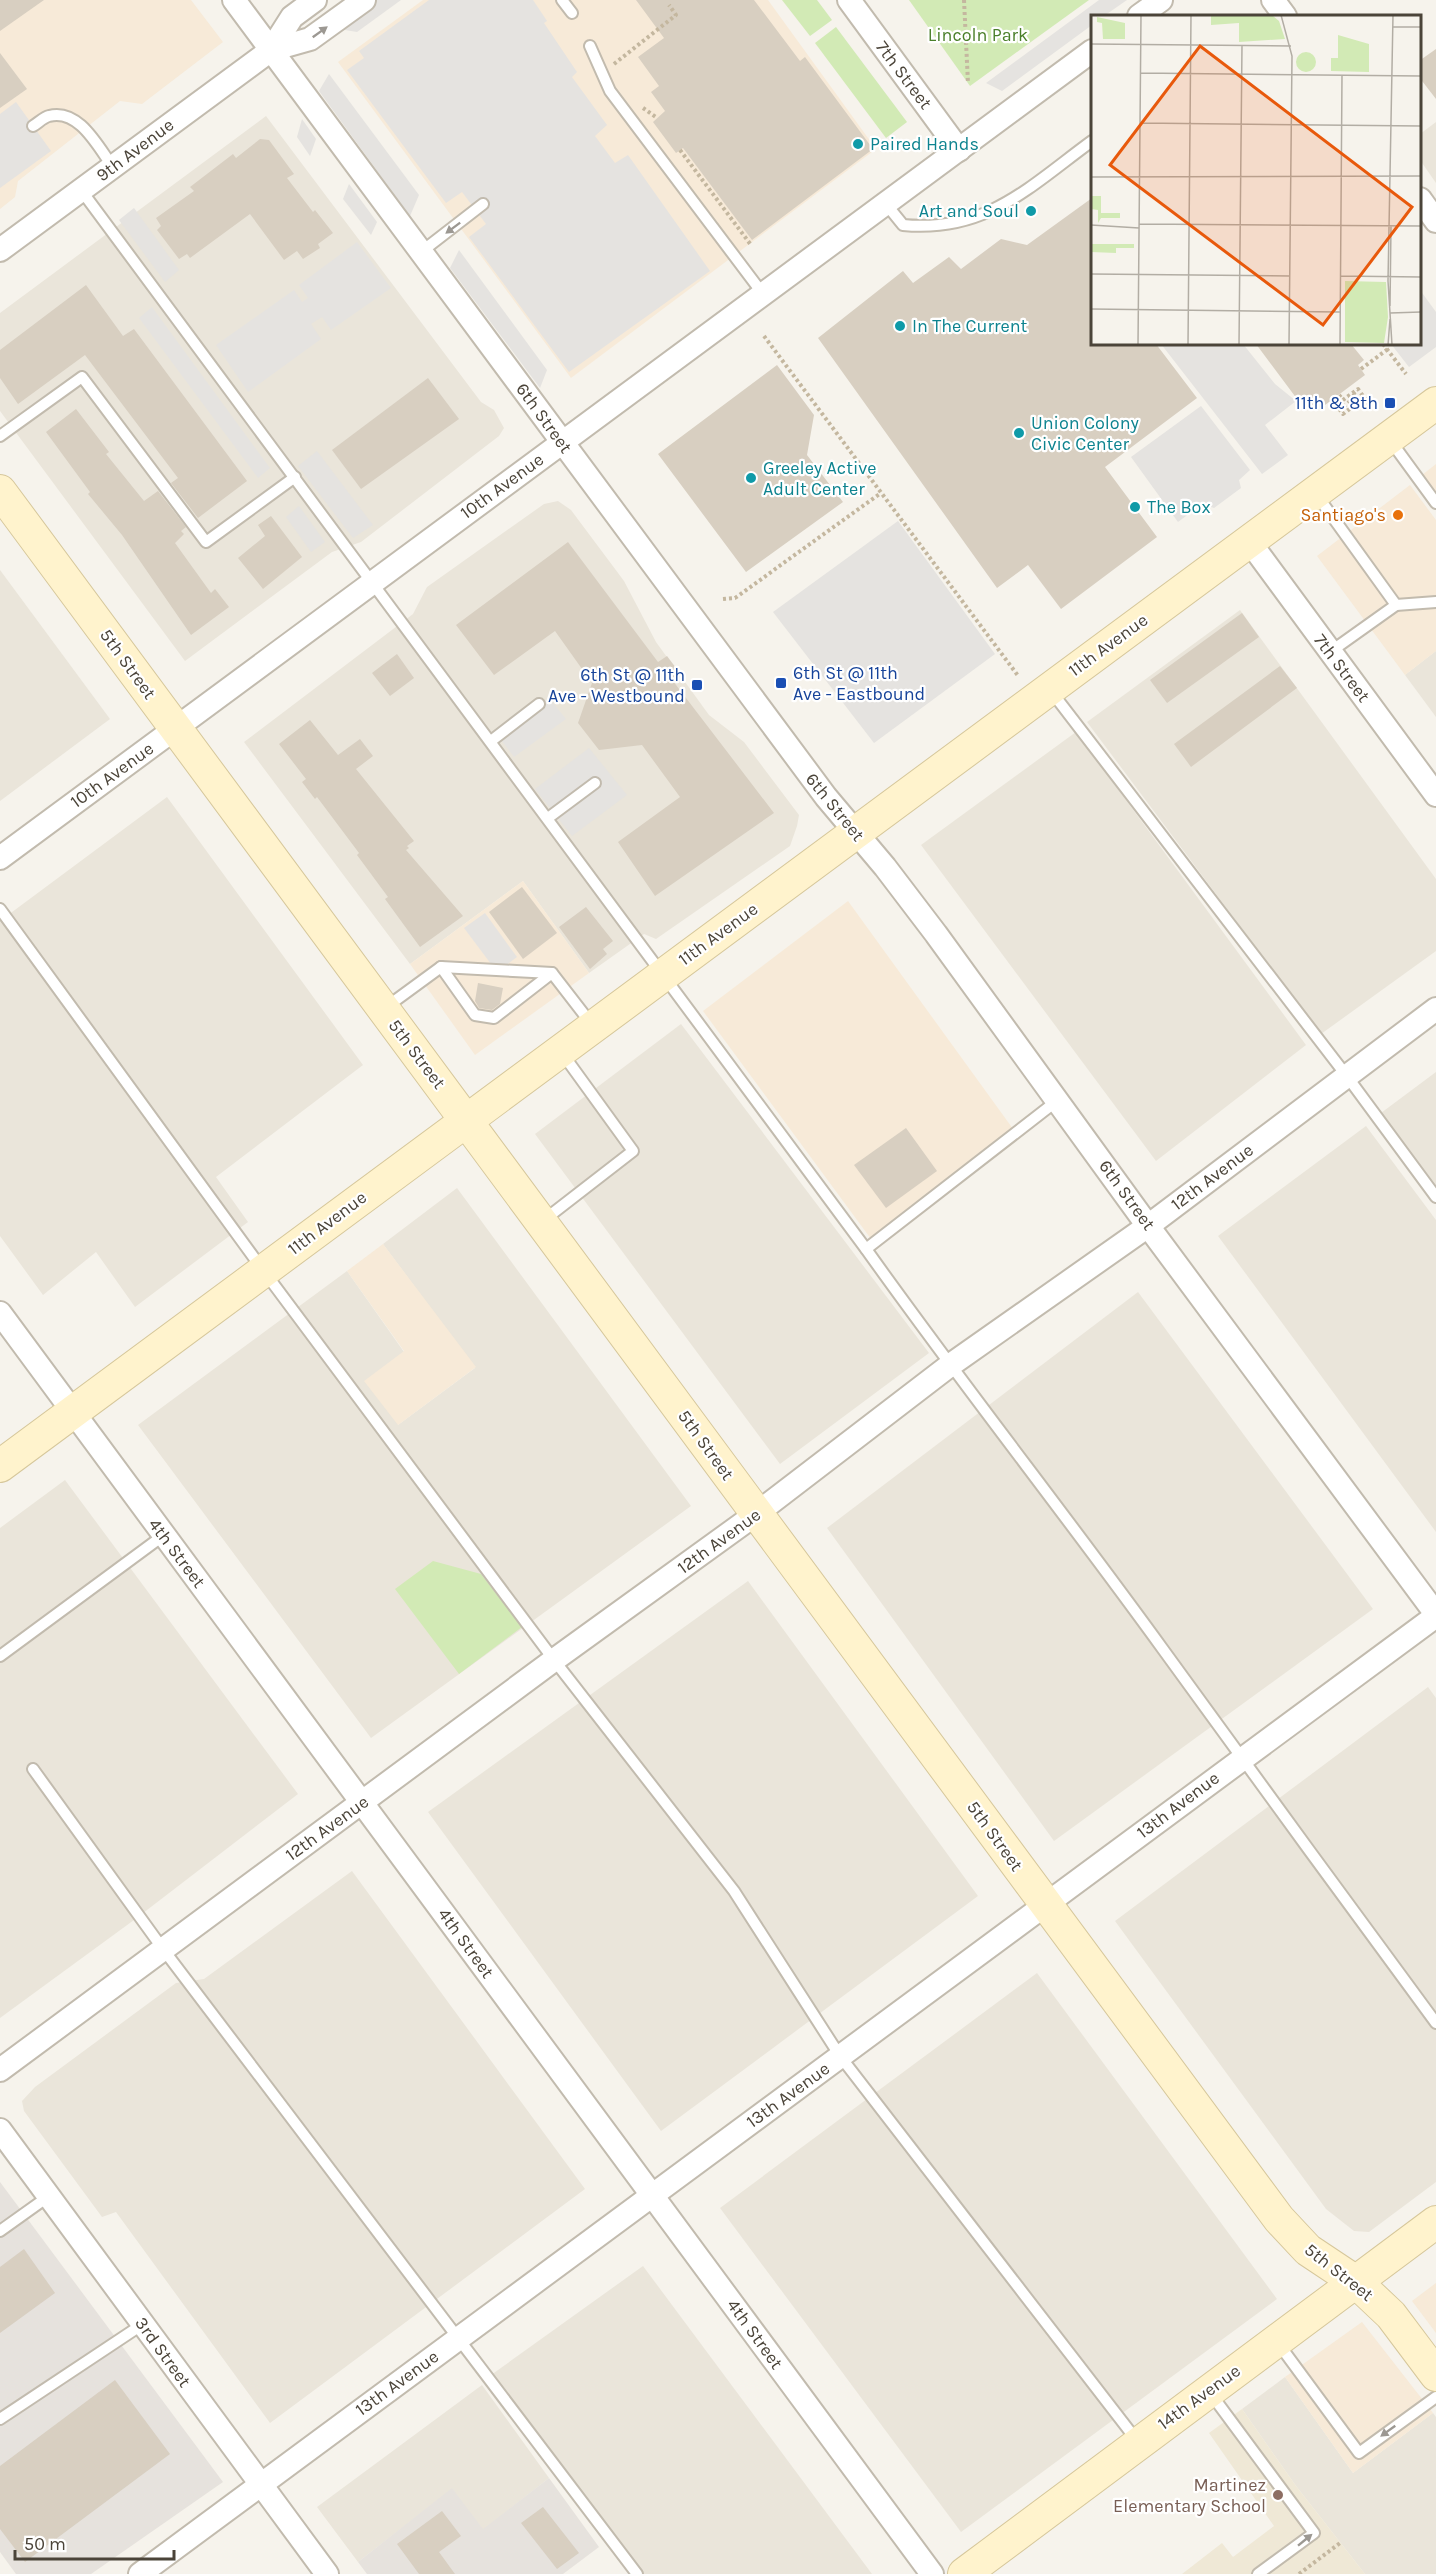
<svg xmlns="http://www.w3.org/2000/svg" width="1436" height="2574" font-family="Karla,sans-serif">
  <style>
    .residential { fill: #eae5da }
    .commercial { fill: #f7ead8 }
    .industrial { fill: #e6e2dd }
    .education { fill: #efe8d6 }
    .green { fill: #d2eab5 }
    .parking { fill: #e5e3e0 }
    .building { fill: #d8cfc1 }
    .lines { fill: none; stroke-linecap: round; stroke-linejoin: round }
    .lane-casing { stroke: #c2bbae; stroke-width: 14 }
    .street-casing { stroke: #c2bbae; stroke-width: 26 }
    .secondary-casing { stroke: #d6c79b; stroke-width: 34 }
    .path { stroke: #c4b79f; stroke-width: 4; stroke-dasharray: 3 3; stroke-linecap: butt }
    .lane { stroke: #fff; stroke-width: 10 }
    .street { stroke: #fff; stroke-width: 22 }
    .secondary { stroke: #fff3cd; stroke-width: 32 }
    .oneway { fill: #9c9892 }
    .culture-dot { fill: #0f9aa8; stroke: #fff; stroke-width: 2 }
    .transit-dot { fill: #1a4fb4; stroke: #fff; stroke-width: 2 }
    .food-dot { fill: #e8710a; stroke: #fff; stroke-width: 2 }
    .education-dot { fill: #8d6e63; stroke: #fff; stroke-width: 2 }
    .labels { text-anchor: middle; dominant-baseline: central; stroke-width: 4.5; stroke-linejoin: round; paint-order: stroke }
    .park-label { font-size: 18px; fill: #4a7f2a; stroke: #fff }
    .street-label { font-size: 18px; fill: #4b4439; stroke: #fff }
    .culture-label { font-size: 18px; fill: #0d838f; stroke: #fff; text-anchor: start }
    .transit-label { font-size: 18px; fill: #164399; stroke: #fff; text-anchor: end }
    .food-label { font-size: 18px; fill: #c56008; stroke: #fff; text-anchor: end }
    .education-label { font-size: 18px; fill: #785e54; stroke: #fff; text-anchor: end }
    .inset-road { fill: none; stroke: #b2ada4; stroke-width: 1.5 }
    .view { fill: #e8590c; fill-opacity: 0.15; stroke: #e8590c; stroke-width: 3 }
    .inset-edge { fill: none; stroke: #4b4439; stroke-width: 3 }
  </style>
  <rect width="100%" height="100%" fill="#f6f3ec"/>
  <g class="residential">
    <path d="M266,116L481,402L494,410L504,428L499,436L361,542L332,552L185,661L0,411V313Z"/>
    <path d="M1436,122V183L1420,160V134Z"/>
    <path d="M558,501L571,510L624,581L656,642L709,715L744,742L799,815L797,826L790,846L656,939L644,934L589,973L523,881L410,964L244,742L413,614L427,587L544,504Z"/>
    <path d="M0,570L110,719L0,801Z"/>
    <path d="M1240,610L1436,879V951L1321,1034L1087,722Z"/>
    <path d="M1436,651V717L1405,675Z"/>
    <path d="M1076,732L1306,1045L1156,1161L921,845Z"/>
    <path d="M167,797L363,1065L216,1177L248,1222L135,1307L96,1252L43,1295L0,1236V921Z"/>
    <path d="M681,1024L929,1353L780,1464L535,1134Z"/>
    <path d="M1436,1072V1188L1381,1113Z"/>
    <path d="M1366,1126L1436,1220V1532L1218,1236Z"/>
    <path d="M457,1188L691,1506L371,1738L138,1425L347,1271L404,1352L398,1425L475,1368L383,1244Z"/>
    <path d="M1138,1292L1373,1609L1054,1841L827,1528Z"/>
    <path d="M65,1480L298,1794L134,1920L0,2018V1528Z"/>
    <path d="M748,1581L978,1896L661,2131L428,1812Z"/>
    <path d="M1428,1687L1436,1698V2182L1369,2232L1354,2231L1326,2209L1115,1921Z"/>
    <path d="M352,1871L585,2189L270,2423L116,2212L102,2217L24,2111L22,2101L35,2087L176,1983L204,1979Z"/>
    <path d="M1037,1973L1277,2299L961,2532L720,2208Z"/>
    <path d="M643,2266L872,2574H642L491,2375Z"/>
    <path d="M1285,2377L1353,2473L1433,2413L1436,2417V2574H1365L1296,2486L1242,2409Z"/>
    <path d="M482,2385L549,2478L483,2530L452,2489L358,2562L317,2507Z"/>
  </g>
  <g class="commercial">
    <path d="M0,0H191L223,42L142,104L120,101L18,181L15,197L0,209Z"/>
    <path d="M423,0H768L876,149L571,378L338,62Z"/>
    <path d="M1436,464V495L1422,475Z"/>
    <path d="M1410,485L1436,520V651L1405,675L1317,556Z"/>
    <path d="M523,881L589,973L475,1055L410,964Z"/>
    <path d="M848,901L1016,1133L871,1239L703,1011Z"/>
    <path d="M383,1244L476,1367L398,1425L364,1381L404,1351L347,1271Z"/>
    <path d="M1436,2283V2333L1412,2301Z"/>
    <path d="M1362,2322L1433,2413L1353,2473L1285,2377Z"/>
  </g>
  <g class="industrial">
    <path d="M0,2182L223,2482L91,2574H16L0,2552Z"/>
    <path d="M549,2478L599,2547L563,2574H367L358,2562L452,2488L483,2529Z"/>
  </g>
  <path class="education" d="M1242,2409L1296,2486L1365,2574H1182L1222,2543L1233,2557L1274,2526L1209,2433Z"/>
  <g class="green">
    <path d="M782,0H817L832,20L810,36Z"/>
    <path d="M909,0H1089L970,86Z"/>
    <path d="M836,27L907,122L886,138L815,43Z"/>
    <path d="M433,1561L481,1574L522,1627L459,1674L395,1589Z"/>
  </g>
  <g class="parking">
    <path d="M371,0H401L357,32L333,28Z"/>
    <path d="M429,0H533L547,21L544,23L577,72L572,77L607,125L595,136L615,163L628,155L710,271L569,372L469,237L486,224L462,192L446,203L347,70L364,58L359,51Z"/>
    <path d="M1099,0H1127L1104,16H1092V25L1002,91L986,83Z"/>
    <path d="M329,74L419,195L410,216L319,91Z"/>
    <path d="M16,102L51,151L0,188V114Z"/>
    <path d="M302,119L316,139L310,156L297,137Z"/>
    <path d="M349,184L377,222L371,235L343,199Z"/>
    <path d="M134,208L179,270L165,282L119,220Z"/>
    <path d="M357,242L391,288L331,330L322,317L311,324L321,339L248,392L216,345L294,290L302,302L308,298L299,285Z"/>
    <path d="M459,250L547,370L540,388L450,268Z"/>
    <path d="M1420,290L1436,312V347L1409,367L1391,344H1420Z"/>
    <path d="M152,307L270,468L258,478L139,318Z"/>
    <path d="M1161,344H1243L1275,384L1296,401L1265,425L1288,455L1262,474Z"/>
    <path d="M1201,406L1250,470L1239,480L1241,488L1214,508L1202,504L1178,522L1131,457Z"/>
    <path d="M317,451L373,525L353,538L298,466Z"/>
    <path d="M299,506L325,542L311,552L286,517Z"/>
    <path d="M898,521L995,654L874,743L773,612Z"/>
    <path d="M549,698L566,719L514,757L498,736Z"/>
    <path d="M589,748L627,795L572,836L535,789Z"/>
    <path d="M485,913L517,957L497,972L464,928Z"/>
  </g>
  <g class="building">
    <path d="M0,0H44L0,31Z"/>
    <path d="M636,0H754L800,61L805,57L873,149L752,240L683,148L676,153L653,122L665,111L651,92L659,86L638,57L664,38Z"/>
    <path d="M1436,49V99L1419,77V61Z"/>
    <path d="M0,53L27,89L0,108Z"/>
    <path d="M260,139L269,140L294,174L287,178L313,212L315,210L333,233L318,244L320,248L303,259L297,251L284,260L250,214L190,258L187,254L179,259L157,230L161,226L156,218L194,191L190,187L233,154L236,158Z"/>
    <path d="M1092,198V344H1156L1197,398L1105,467L1157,537L1061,609L1028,565L997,588L818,338L903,271L913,283L949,257L961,269L1001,239L1027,245Z"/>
    <path d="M86,285L123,336L134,329L247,481L198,518L171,483L178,478L85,355L18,404L0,378V350Z"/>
    <path d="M1256,344H1351L1364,360L1358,365L1365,375L1317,411L1307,398L1300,403Z"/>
    <path d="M777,365L814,415L807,455L843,502L746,572L658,454Z"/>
    <path d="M428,378L459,419L361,489L332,450Z"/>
    <path d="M76,409L109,452L106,454L144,501L158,491L186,527L181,531L184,534L175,543L211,593L215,589L229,607L191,635L122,535L88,494L90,492L46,432Z"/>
    <path d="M271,516L302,557L263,589L238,558L265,536L258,525Z"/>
    <path d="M568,542L658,662L667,656L682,676L673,681L774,813L655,896L618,842L680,797L642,745L599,750L578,723L592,683L555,631L494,675L456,625Z"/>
    <path d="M1242,613L1259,637L1167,703L1150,680Z"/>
    <path d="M397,654L414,678L390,696L372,673Z"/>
    <path d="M1280,666L1297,688L1191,767L1174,744Z"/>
    <path d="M310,720L338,755L360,739L373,756L356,769L414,841L407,846L409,848L406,850L463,916L420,947L385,899L388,897L357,855L359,853L317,797L315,799L302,782L306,779L279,744Z"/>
    <path d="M522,887L557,933L523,959L489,912Z"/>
    <path d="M586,907L613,941L603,949L607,954L590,969L559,927Z"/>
    <path d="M478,983L503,988L500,1004L492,1010L479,1008L475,1001Z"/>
    <path d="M906,1128L937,1171L886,1208L854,1165Z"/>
    <path d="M24,2249L55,2293L0,2333V2267Z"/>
    <path d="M115,2380L170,2454L25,2562L0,2529V2466Z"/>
    <path d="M543,2507L579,2553L557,2569L521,2523Z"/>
    <path d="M442,2511L461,2536L439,2552L455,2574H419L397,2544Z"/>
  </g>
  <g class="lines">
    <defs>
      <g id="lane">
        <path d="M562,0L572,13"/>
        <path d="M590,46L610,91L763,294"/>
        <path d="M33,126C38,123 44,117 49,116C79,108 98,147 113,167"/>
        <path d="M81,190L866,1249C962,1384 1065,1514 1162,1648C1253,1774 1344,1898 1436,2023"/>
        <path d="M886,204L903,225C986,233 1029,187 1092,141"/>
        <path d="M421,252L483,204"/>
        <path d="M0,436L82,377L206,542L295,477"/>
        <path d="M1390,440L1436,503"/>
        <path d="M1316,494L1396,605L1330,652"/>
        <path d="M1396,605L1436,602"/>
        <path d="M1051,691L1346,1075L1436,1197"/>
        <path d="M491,741L539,704"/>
        <path d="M548,818L595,783"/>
        <path d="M0,909L263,1270L554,1660L734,1891L840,2056L1138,2442"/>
        <path d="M441,967L552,973"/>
        <path d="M385,1008L441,967L475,1015L494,1018L552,973L593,1026"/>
        <path d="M544,1220L633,1151L562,1053"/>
        <path d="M866,1249L1058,1100"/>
        <path d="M0,1656L164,1535"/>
        <path d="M33,1769L163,1949L637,2574"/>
        <path d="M0,2231L49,2196"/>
        <path d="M1278,2343L1359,2453L1436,2397"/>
        <path d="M1211,2394L1314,2533L1258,2574"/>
        <path d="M0,2419L143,2324"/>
      </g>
      <g id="street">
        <path d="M234,0L826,797L885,867L936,934L1148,1226L1436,1614"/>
        <path d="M849,0L959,150"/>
        <path d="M1273,0L1285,16"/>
        <path d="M1139,16L1161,0"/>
        <path d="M271,50L310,39L364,0"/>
        <path d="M1420,199L1436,221"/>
        <path d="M0,250L271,50L292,17L315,0"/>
        <path d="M1249,541L1436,795"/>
        <path d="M0,858L1092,51"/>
        <path d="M0,1313L932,2574"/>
        <path d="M0,2070L554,1660L756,1514L949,1366L1148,1226L1436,1009"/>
        <path d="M0,2130L327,2574"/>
        <path d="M140,2574L1436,1616"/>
      </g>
      <g id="secondary">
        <path d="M0,491L1279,2219L1308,2250L1356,2282L1391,2315L1436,2375"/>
        <path d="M0,1466L1436,403"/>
        <path d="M964,2574L1436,2222"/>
      </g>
    </defs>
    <use href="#lane" class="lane-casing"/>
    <use href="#street" class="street-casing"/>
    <use href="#secondary" class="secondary-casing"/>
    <g class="path">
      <path d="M964,0L968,83"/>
      <path d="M614,64L676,15L669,5"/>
      <path d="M643,108L657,118"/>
      <path d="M680,150L751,245"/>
      <path d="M764,336L1019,677"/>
      <path d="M1383,344L1406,374"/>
      <path d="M1361,369L1388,349"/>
      <path d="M1353,393L1356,396L1340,410L1343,414L1364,398"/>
      <path d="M1339,395L1343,400L1358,389L1368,403"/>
      <path d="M723,599L735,598L881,493"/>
      <path d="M1299,2574L1340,2543"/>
    </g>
    <use href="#lane" class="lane"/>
    <use href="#street" class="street"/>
    <use href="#secondary" class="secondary"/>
  </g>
  <defs><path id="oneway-solid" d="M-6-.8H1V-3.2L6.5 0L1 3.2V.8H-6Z" transform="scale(1.5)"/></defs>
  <g class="oneway">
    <use href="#oneway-solid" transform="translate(320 32) rotate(-36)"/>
    <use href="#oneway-solid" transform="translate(453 228) rotate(143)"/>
    <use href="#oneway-solid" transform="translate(1388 2431) rotate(144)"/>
    <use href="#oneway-solid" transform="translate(1305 2540) rotate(-39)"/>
  </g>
  <g class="culture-dot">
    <circle cx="858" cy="144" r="6"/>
    <circle cx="1031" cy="211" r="6"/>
    <circle cx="900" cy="326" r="6"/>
    <circle cx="1019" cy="433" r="6"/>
    <circle cx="751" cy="478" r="6"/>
    <circle cx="1135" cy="507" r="6"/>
  </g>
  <g class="transit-dot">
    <rect x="1384" y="397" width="12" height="12" rx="3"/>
    <rect x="775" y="677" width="12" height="12" rx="3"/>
    <rect x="691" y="679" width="12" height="12" rx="3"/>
  </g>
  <circle class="food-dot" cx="1398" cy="515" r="6"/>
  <circle class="education-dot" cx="1278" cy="2495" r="6"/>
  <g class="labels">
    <g class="park-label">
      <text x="978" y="35">Lincoln Park</text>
    </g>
    <g class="street-label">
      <text transform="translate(904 75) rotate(53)">7th Street</text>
      <text transform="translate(135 150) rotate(-37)">9th Avenue</text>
      <text transform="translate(544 418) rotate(54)">6th Street</text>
      <text transform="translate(502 486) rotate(-36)">10th Avenue</text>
      <text transform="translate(1108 645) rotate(-36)">11th Avenue</text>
      <text transform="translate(128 664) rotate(54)">5th Street</text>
      <text transform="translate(1342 668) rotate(53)">7th Street</text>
      <text transform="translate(112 775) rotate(-36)">10th Avenue</text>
      <text transform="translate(835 807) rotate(51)">6th Street</text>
      <text transform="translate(718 934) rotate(-36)">11th Avenue</text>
      <text transform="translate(417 1054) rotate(53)">5th Street</text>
      <text transform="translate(1212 1177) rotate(-37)">12th Avenue</text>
      <text transform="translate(1127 1195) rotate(54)">6th Street</text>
      <text transform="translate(327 1223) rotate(-37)">11th Avenue</text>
      <text transform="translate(706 1445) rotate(54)">5th Street</text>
      <text transform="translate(719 1541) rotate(-36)">12th Avenue</text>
      <text transform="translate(177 1553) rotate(53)">4th Street</text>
      <text transform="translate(1178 1805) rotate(-37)">13th Avenue</text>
      <text transform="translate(327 1828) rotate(-36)">12th Avenue</text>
      <text transform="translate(995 1836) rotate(54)">5th Street</text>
      <text transform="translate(466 1943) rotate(54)">4th Street</text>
      <text transform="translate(788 2095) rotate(-36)">13th Avenue</text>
      <text transform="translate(1339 2272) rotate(38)">5th Street</text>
      <text transform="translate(755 2334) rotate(54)">4th Street</text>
      <text transform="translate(163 2352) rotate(54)">3rd Street</text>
      <text transform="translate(397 2383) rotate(-36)">13th Avenue</text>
      <text transform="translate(1199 2397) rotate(-36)">14th Avenue</text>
    </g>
    <g class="culture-label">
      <text x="870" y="144">Paired Hands</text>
      <text x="1019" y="211" text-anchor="end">Art and Soul</text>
      <text x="912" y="326">In The Current</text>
      <text x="1031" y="423">Union Colony<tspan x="1031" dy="21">Civic Center</tspan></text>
      <text x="763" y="468">Greeley Active<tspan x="763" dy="21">Adult Center</tspan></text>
      <text x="1147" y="507">The Box</text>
    </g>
    <g class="transit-label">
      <text x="1378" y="403">11th &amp; 8th</text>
      <text x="793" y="673" text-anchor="start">6th St @ 11th<tspan x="793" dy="21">Ave - Eastbound</tspan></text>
      <text x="685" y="675">6th St @ 11th<tspan x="685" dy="21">Ave - Westbound</tspan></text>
    </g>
    <g class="food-label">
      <text x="1386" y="515">Santiago's</text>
    </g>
    <g class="education-label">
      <text x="1266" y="2485">Martinez<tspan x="1266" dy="21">Elementary School</tspan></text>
    </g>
  </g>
  <g transform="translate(1091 15)">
    <rect width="330" height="330" fill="#f6f3ec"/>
    <path d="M120,0L182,1L188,6L194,24L148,27V8L120,10ZM6,2L34,8V24H12L11,8L6,7ZM247,20L278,29V57L240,56V43H247ZM205 47a10 10 0 1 1 20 0a10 10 0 1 1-20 0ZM0,181H10V198H29V203H10L7,208V195L0,194ZM0,229H43V233H25V238L0,237ZM254,266L295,267L297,302L293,328L254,327Z" fill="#d2eab5"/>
    <path class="inset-road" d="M190,0L201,41L198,330M302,12H330M0,29L200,31M49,58L330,61M49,108L330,111M0,162L330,161M48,209L330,211M0,210L48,213M0,259L199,261M249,261L330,262M299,291L300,211M0,294L249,297M299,298L330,297M47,330L50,0M97,330L100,0M148,330L151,30M249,330L251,60M297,330L299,304M301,330L297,266L302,0"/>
    <path class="view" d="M109,31L321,192L232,310L19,150Z"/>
    <rect width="330" height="330" class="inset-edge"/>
  </g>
  <path d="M15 2550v9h159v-9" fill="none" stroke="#4b4439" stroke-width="3"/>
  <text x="24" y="2550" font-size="18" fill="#4b4439" stroke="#ffffff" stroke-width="4.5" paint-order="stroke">50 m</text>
</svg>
